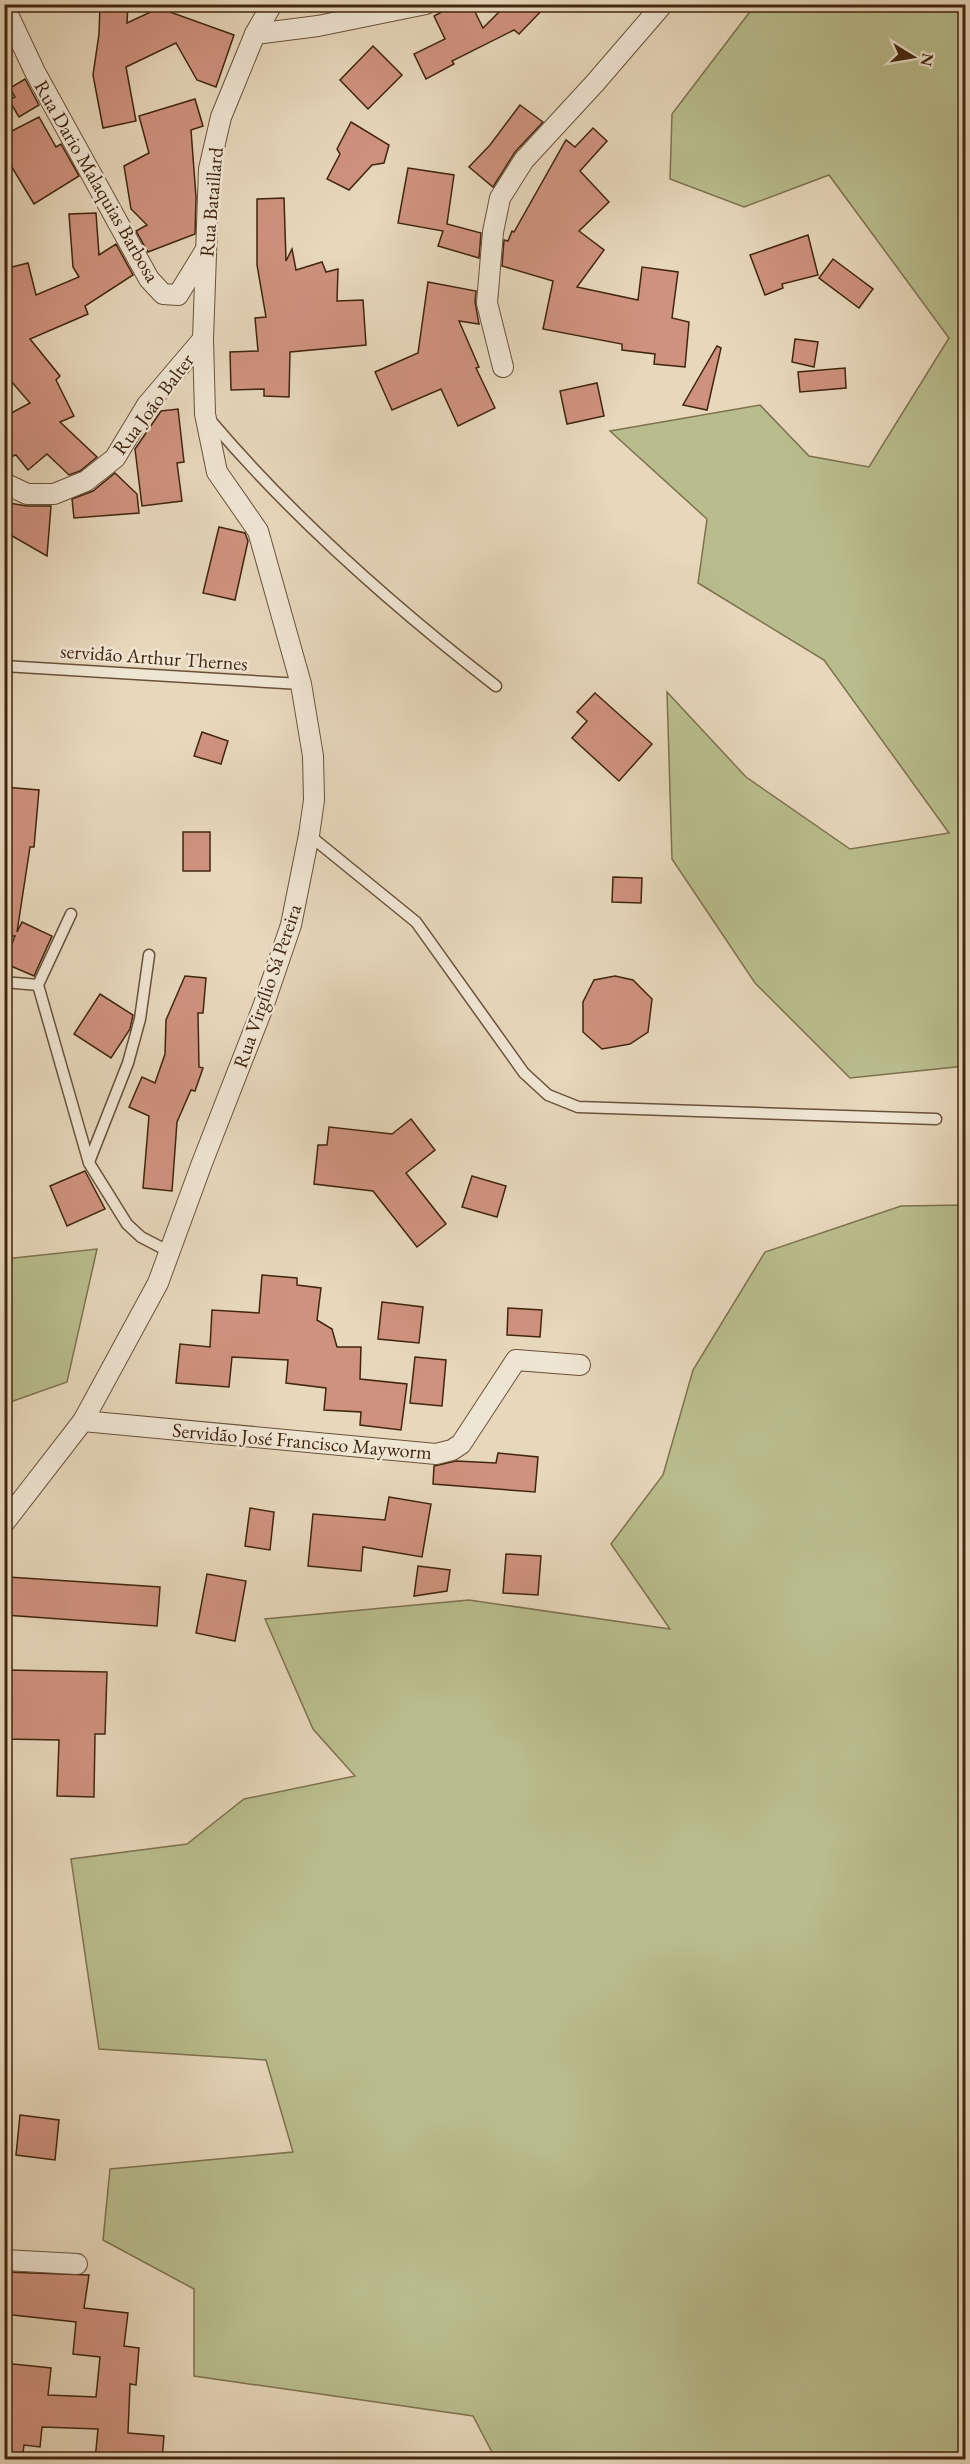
<svg xmlns="http://www.w3.org/2000/svg" width="970" height="2464" font-family="'EB Garamond',serif">
  <style>
    .green { fill: #b9bd8d; stroke: #7d724e; stroke-width: 1.5 }
    .building { fill: #cf927f; stroke: #41260e; stroke-width: 1.5 }
    .lines { fill: none; stroke-linecap: round; stroke-linejoin: round }
    .lane-casing { stroke: #6a5239; stroke-width: 13 }
    .street-casing { stroke: #6a5239; stroke-width: 22 }
    .lane { stroke: #efe5d3; stroke-width: 10 }
    .street { stroke: #efe5d3; stroke-width: 20 }
    .labels { text-anchor: middle; dominant-baseline: central; stroke-width: 5; stroke-linejoin: round; paint-order: stroke }
    .street-label { font-size: 20px; fill: #41260e; stroke: #efe5d3 }
  </style>
  <rect width="100%" height="100%" fill="#e7d7bb"/>
  <filter id="stains"><feTurbulence type="fractalNoise" baseFrequency=".00333" numOctaves="4"/><feColorMatrix values="0 0 0 0 .2 0 0 0 0 .09 0 0 0 0 .02 0 0 0 .5 -.17"/></filter>
  <radialGradient id="worn" r=".72"><stop offset=".6" stop-color="#630" stop-opacity="0"/><stop offset="1" stop-color="#630" stop-opacity=".3"/></radialGradient>
  <g class="green">
    <path d="M755,5H965V1066L850,1078L755,983L672,859L667,692L746,777L850,849L949,833L824,660L698,583L707,519L610,431L760,405L809,456L869,467L949,338L829,175L744,207L670,179L672,114Z"/>
    <path d="M965,1205V2459H491L495,2458L473,2416L194,2376V2289L103,2240L110,2169L293,2152L266,2060L99,2049L71,1859L187,1844L244,1799L355,1776L313,1729L265,1619L469,1600L670,1629L611,1544L663,1475L693,1370L765,1252L901,1206Z"/>
    <path d="M97,1249L67,1382L5,1404V1259Z"/>
  </g>
  <g class="building">
    <path d="M100,4H128L127,23L159,8L234,35L216,87L197,80L176,43L126,67L136,121L103,128L93,75L99,34Z"/>
    <path d="M456,4H471L483,28L507,4H548L519,34L514,30L452,61L454,64L426,79L414,54L445,39L434,16Z"/>
    <path d="M373,46L402,75L368,109L340,80Z"/>
    <path d="M25,79L39,105L19,117L9,100L15,97L10,88Z"/>
    <path d="M195,99L203,126L191,130L196,197L195,234L148,252L136,231L147,225L131,209L124,166L149,153L139,116Z"/>
    <path d="M520,105L543,122L515,152L493,187L469,167L490,145Z"/>
    <path d="M39,117L56,147L61,144L79,176L34,204L4,154V135Z"/>
    <path d="M351,122L389,145L384,163L372,165L349,190L327,179L340,154L337,149Z"/>
    <path d="M593,128L607,141L580,171L609,202L579,231L604,250L577,287L638,300L642,267L678,272L672,318L689,322L685,367L654,364L655,354L622,350V344L543,329L553,281L502,266L504,240L508,241L512,231L514,232L566,140L575,147Z"/>
    <path d="M408,168L454,175L447,224L481,233L479,258L438,246L443,231L398,223Z"/>
    <path d="M284,198L286,261L292,249L296,270L322,262L326,272L338,269L337,301L363,300L366,345L290,352L289,397L264,396V389L231,390L230,352L258,351L255,318L266,317L257,265V199Z"/>
    <path d="M96,213L99,255L116,244L133,275L85,306L88,314L30,339L60,376L56,380L74,416L60,422L97,457L80,471L69,475L47,454L28,470L16,455L4,459V417L30,403L4,373V269L28,263L36,295L79,277L73,267L69,214Z"/>
    <path d="M808,235L818,275L782,284L783,288L765,295L750,255Z"/>
    <path d="M833,259L873,289L859,308L819,278Z"/>
    <path d="M428,282L476,291L475,302L479,324L459,321L479,367L476,368L495,408L458,426L441,389L392,410L375,372L418,353Z"/>
    <path d="M795,339L818,342L814,367L792,362Z"/>
    <path d="M717,346L721,348L707,410L683,405Z"/>
    <path d="M845,368L846,388L800,392L798,372Z"/>
    <path d="M597,383L604,416L567,424L560,391Z"/>
    <path d="M178,409L184,462L177,463L182,501L142,506L135,449L161,411Z"/>
    <path d="M115,473L137,494L139,513L74,518L72,499L93,491Z"/>
    <path d="M9,503L27,506H51L47,556L7,533Z"/>
    <path d="M219,527L245,533L248,541L235,600L203,593Z"/>
    <path d="M595,693L652,744L619,781L572,738L587,721L577,712Z"/>
    <path d="M202,732L228,741L221,764L194,756Z"/>
    <path d="M4,787L39,790L34,847H30L17,932L22,922L52,936L34,976L4,963L15,936H4Z"/>
    <rect x="183" y="832" width="27" height="39"/>
    <path d="M613,877L642,878L641,903L612,902Z"/>
    <path d="M185,976L206,978L203,1013H198L199,1067L203,1068L195,1091L191,1090L177,1122L172,1191L143,1188L149,1116L129,1107L142,1077L155,1083L165,1054L166,1020Z"/>
    <path d="M615,976L633,980L652,999L648,1032L630,1044L602,1049L583,1032V1002L594,980Z"/>
    <path d="M100,994L133,1015L130,1029L111,1058L74,1034Z"/>
    <path d="M411,1119L435,1150L406,1173L446,1224L417,1247L373,1191L314,1184L318,1145H327L329,1127L392,1134Z"/>
    <path d="M85,1171L105,1209L67,1226L50,1186Z"/>
    <path d="M472,1176L506,1186L497,1217L462,1207Z"/>
    <path d="M262,1275L297,1278V1285L321,1288L317,1320L332,1329L337,1347H361L360,1379L407,1384L401,1430L360,1425L361,1412L324,1410L326,1388L286,1383L288,1360L232,1357L229,1387L176,1383L180,1344L210,1347L212,1310L259,1313Z"/>
    <path d="M382,1302L423,1307L419,1343L378,1339Z"/>
    <path d="M508,1308L542,1310L540,1337L507,1335Z"/>
    <path d="M415,1357L446,1360L442,1406L410,1403Z"/>
    <path d="M498,1453L538,1457L535,1492L433,1484L434,1466L456,1461L496,1463Z"/>
    <path d="M389,1497L431,1504L422,1557L363,1547L361,1571L308,1566L313,1514L385,1520Z"/>
    <path d="M250,1508L274,1512L270,1550L245,1546Z"/>
    <path d="M506,1554L541,1556L538,1595L503,1593Z"/>
    <path d="M418,1566L450,1570L447,1591L414,1596Z"/>
    <path d="M207,1574L246,1581L235,1641L196,1633Z"/>
    <path d="M8,1577L160,1587L157,1626L5,1615Z"/>
    <path d="M7,1670L107,1672L105,1734H95L94,1797L57,1796L59,1740L5,1739Z"/>
    <path d="M20,2115L59,2120L55,2160L16,2155Z"/>
    <path d="M4,2272L89,2275L84,2308L128,2313L124,2346L139,2348L136,2385L130,2384L128,2433L164,2436L162,2460H95L98,2429L42,2427L40,2447L24,2445L22,2460H4V2363L51,2368L48,2395L96,2397L100,2357L73,2354L76,2322L4,2314Z"/>
  </g>
  <g class="lines">
    <defs>
      <g id="lane">
        <path d="M211,421C295,520 394,607 496,686"/>
        <path d="M4,666L301,684"/>
        <path d="M309,835L416,922L524,1073L548,1095L578,1107L936,1119"/>
        <path d="M71,914L38,985L89,1163L127,1224L141,1237L170,1252"/>
        <path d="M4,982L38,985"/>
        <path d="M89,1162L128,1063L140,1019L149,955"/>
      </g>
      <g id="street">
        <path d="M4,6L35,72L149,279L163,294L178,295L205,251"/>
        <path d="M255,34L318,26L426,4"/>
        <path d="M503,367L487,303L493,232L500,198L524,160L595,83L663,4"/>
        <path d="M4,483L27,494H54L86,481L115,458L147,405L203,339"/>
        <path d="M83,1421L436,1454L452,1450L461,1444L516,1360L580,1365"/>
        <path d="M4,1523L83,1421L158,1283L202,1163L263,1007L291,925L309,835L314,800L313,756L301,684L258,531L217,472L205,414L203,339L209,169L221,117L255,34L272,4"/>
        <path d="M4,2260L77,2264"/>
      </g>
    </defs>
    <use href="#lane" class="lane-casing"/>
    <use href="#street" class="street-casing"/>
    <use href="#lane" class="lane"/>
    <use href="#street" class="street"/>
  </g>
  <g class="labels">
    <g class="street-label">
      <text transform="translate(97 181) rotate(60)">Rua Dario Malaquias Barbosa</text>
      <text transform="translate(211 202) rotate(-85)">Rua Bataillard</text>
      <text transform="translate(153 404) rotate(-53)">Rua João Balter</text>
      <text transform="translate(154 657) rotate(4)">servidão Arthur Thernes</text>
      <text transform="translate(267 986) rotate(-71)">Rua Virgílio Sá Pereira</text>
      <text transform="translate(302 1441) rotate(5)">Servidão José Francisco Mayworm</text>
    </g>
  </g>
  <rect width="970" height="2464" fill="none" stroke="#e7d7bb" stroke-width="24"/>
  <rect x="6" y="6" width="958" height="2452" fill="none" stroke="#41260e" stroke-width="3"/>
  <rect x="12" y="12" width="946" height="2440" fill="none" stroke="#41260e" stroke-width="1.5"/>
  <g transform="translate(913 57) rotate(101)" stroke="#efe5d3" stroke-width="4.5" paint-order="stroke">
  <path d="M0-4.5L10 22L0 15L-10 22Z" fill="#41260e"/>
  <text y="-9" font-size="16" font-weight="bold" text-anchor="middle" fill="#41260e">N</text>
  </g>
  <rect width="100%" height="100%" filter="url(#stains)"/>
  <rect width="100%" height="100%" fill="url(#worn)"/>
</svg>
